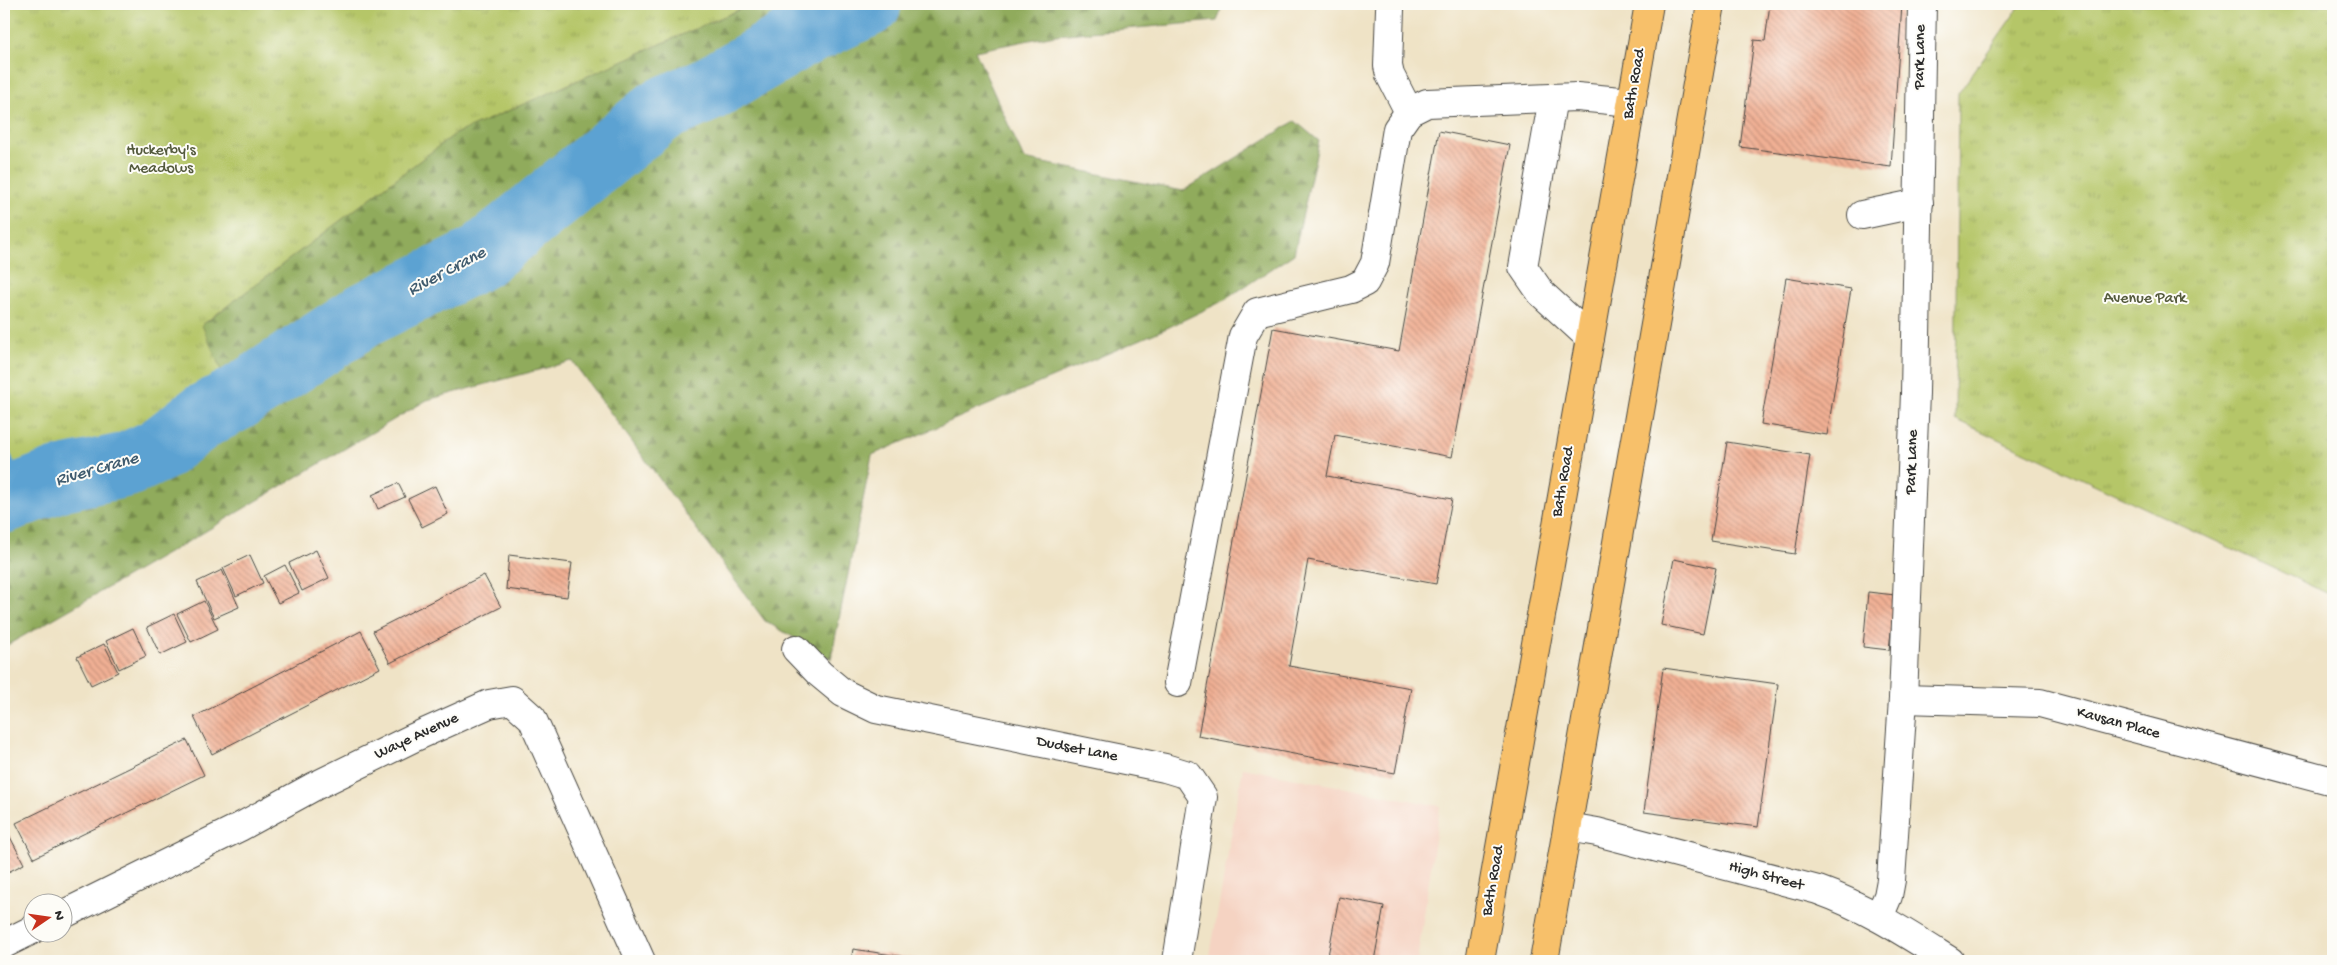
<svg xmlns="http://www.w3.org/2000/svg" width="2337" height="965" font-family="'Gochi Hand',sans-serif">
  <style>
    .built { fill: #f5d3c2 }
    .forest { fill: url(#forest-firs); stroke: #5e6b44 }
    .park { fill: url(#park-tufts); stroke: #70784a }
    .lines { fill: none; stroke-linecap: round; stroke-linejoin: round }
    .stream { stroke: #5ca2d2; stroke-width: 11 }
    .river { stroke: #5ca2d2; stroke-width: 65 }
    .building { fill: url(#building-back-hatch) }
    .minor-casing { stroke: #484742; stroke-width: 30 }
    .highway-casing { stroke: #484742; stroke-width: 30 }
    .minor { stroke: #fff; stroke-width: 28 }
    .highway { stroke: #f7c06b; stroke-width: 28 }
    .labels { text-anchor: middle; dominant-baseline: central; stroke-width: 4; stroke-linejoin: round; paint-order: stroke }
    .street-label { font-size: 16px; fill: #2b2b2b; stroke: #fdfcf7 }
    .park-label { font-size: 16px; fill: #545a3d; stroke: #fdfcf7 }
    .water-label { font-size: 18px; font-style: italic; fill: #3f5b6e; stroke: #fdfcf7 }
  </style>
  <defs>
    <pattern id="forest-firs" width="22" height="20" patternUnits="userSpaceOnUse" patternTransform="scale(1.25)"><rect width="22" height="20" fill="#90ab5c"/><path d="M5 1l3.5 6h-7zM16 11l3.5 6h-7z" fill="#768b4c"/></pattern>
    <pattern id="park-tufts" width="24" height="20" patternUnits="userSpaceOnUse" patternTransform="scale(1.25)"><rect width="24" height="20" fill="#b5c668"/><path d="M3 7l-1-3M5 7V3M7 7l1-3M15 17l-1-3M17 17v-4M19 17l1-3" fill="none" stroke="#9caa5a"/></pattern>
    <pattern id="building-back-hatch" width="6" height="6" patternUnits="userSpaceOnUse" patternTransform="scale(1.25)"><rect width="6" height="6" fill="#f1b094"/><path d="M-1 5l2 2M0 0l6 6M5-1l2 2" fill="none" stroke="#c38f79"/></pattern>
  </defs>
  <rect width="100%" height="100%" fill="#fdfcf7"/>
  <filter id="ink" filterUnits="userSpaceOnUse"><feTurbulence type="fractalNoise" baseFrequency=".02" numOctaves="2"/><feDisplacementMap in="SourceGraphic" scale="10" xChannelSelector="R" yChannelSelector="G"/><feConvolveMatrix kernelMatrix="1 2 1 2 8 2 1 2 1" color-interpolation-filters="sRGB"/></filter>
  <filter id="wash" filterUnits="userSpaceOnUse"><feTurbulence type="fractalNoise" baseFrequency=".0096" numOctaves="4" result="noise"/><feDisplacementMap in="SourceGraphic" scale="20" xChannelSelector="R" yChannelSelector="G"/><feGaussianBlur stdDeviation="1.12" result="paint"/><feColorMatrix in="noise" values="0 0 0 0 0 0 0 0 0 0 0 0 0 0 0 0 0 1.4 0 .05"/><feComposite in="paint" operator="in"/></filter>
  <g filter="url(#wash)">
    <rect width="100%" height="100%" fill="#efe3c6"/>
    <path class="built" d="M1243,768L1440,806L1417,961H1209Z"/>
    <path class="forest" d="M752,4H1224L1217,21L1055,35L975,51L1024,159L1183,191L1295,121L1319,141L1294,254L1223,301L1167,328L872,455L831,659L765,621L572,361L427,400L184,544L4,647V187L202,325L455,134Z"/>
    <g class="park">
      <path d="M4,4H752L455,134L202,325L226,382L153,431L106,448L61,457L4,480Z"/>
      <path d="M2021,4H2333V596L1955,419L1958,94Z"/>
    </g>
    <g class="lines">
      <path class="stream" d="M4,452L23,493"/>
      <path class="river" d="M4,501L60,479L126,465L159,450L203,416L236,399L366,314L479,258L661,110L709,89L800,36L869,4"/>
    </g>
    <g id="blocks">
      <g class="building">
        <path d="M1770,4H1902L1891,167L1740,147L1754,40L1765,41Z"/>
        <path d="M1439,131L1510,145L1452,457L1335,435L1327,476L1452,499L1436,584L1308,560L1289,666L1411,688L1395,773L1198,736L1273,328L1399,351Z"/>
        <path d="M1786,278L1851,289L1827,435L1761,424Z"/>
        <path d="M1727,442L1810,455L1795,554L1711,541Z"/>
        <path d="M398,483L405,497L378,509L372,495Z"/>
        <path d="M435,486L448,514L422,527L408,499Z"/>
        <path d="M316,550L329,578L302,591L289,563Z"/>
        <path d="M250,555L263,583L236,596L223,568Z"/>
        <path d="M509,555L572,563L567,597L506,589Z"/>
        <path d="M1674,559L1716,568L1703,634L1661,625Z"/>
        <path d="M285,565L299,593L278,603L264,576Z"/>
        <path d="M222,570L239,607L214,618L197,582Z"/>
        <path d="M484,575L501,607L390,663L373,631Z"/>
        <path d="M1868,592L1895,595L1889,650L1863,647Z"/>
        <path d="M204,601L218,629L191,642L177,614Z"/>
        <path d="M174,614L187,642L160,655L147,627Z"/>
        <path d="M133,628L146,656L119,669L106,641Z"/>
        <path d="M361,631L380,668L212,754L194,717Z"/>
        <path d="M104,644L118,672L91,685L77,657Z"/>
        <path d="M1663,668L1778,684L1758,827L1644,812Z"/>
        <path d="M187,740L204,775L34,858L16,823Z"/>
        <path d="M6,829L24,864L4,874V830Z"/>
        <path d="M1339,897L1384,906L1374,961H1327Z"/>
        <path d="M853,949L925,960V961H851Z"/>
      </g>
    </g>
  </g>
  <g filter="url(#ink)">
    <use href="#blocks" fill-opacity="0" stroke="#484742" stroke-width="1"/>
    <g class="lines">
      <defs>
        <g id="minor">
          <path d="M1390,9L1388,66L1390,75L1409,112"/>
          <path d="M1553,98L1523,267L1541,293L1590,338"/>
          <path d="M1862,215L1919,203"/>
          <path d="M796,649L820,674L843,693L876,709L1165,768L1188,775L1203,797L1177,961"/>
          <path d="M1178,683L1243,336L1257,312L1351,289L1365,282L1375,263L1397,129L1409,112L1427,103L1577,97L1632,102"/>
          <path d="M1903,699L2040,703L2333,781"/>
          <path d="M1568,827L1597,832L1818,890C1866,907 1907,934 1950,961"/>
          <path d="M62,915L240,827L315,786L413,738L489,704L512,700L532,718L641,961"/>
          <path d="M1879,917L1888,896L1891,880L1903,699L1915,393L1922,4"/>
          <path d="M4,944L32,930"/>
        </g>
        <g id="highway">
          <path d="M1480,961L1649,4"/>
          <path d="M1544,961L1711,4"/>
        </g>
      </defs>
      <use href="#minor" class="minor-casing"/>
      <use href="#highway" class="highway-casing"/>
      <use href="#minor" class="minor"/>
      <use href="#highway" class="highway"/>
    </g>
  </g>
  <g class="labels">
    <g class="street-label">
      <text transform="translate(1921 57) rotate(-89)">Park Lane</text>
      <text transform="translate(1635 84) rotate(-80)">Bath Road</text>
      <text transform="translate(1913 462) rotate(-88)">Park Lane</text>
      <text transform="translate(1564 482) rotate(-80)">Bath Road</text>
      <text transform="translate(2118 724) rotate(15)">Kavsan Place</text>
      <text transform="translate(417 737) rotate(-25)">Waye Avenue</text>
      <text transform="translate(1077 750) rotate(11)">Dudset Lane</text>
      <text transform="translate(1766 877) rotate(15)">High Street</text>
      <text transform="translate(1494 881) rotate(-80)">Bath Road</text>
    </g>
    <g class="park-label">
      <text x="161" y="151">Huckerby's<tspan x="161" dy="18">Meadows</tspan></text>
      <text x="2145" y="299">Avenue Park</text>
    </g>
    <g class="water-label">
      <text transform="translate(447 272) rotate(-28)">River Crane</text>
      <text transform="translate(97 470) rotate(-16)">River Crane</text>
    </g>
  </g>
  <rect width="2337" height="965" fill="none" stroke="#fdfcf7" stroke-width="20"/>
  <g transform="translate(48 918) rotate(77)"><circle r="24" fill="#fdfcf7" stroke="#a9a8a5"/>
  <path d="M0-4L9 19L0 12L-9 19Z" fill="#c8321e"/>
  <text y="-8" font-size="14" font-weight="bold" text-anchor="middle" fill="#2b2b2b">N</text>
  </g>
</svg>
